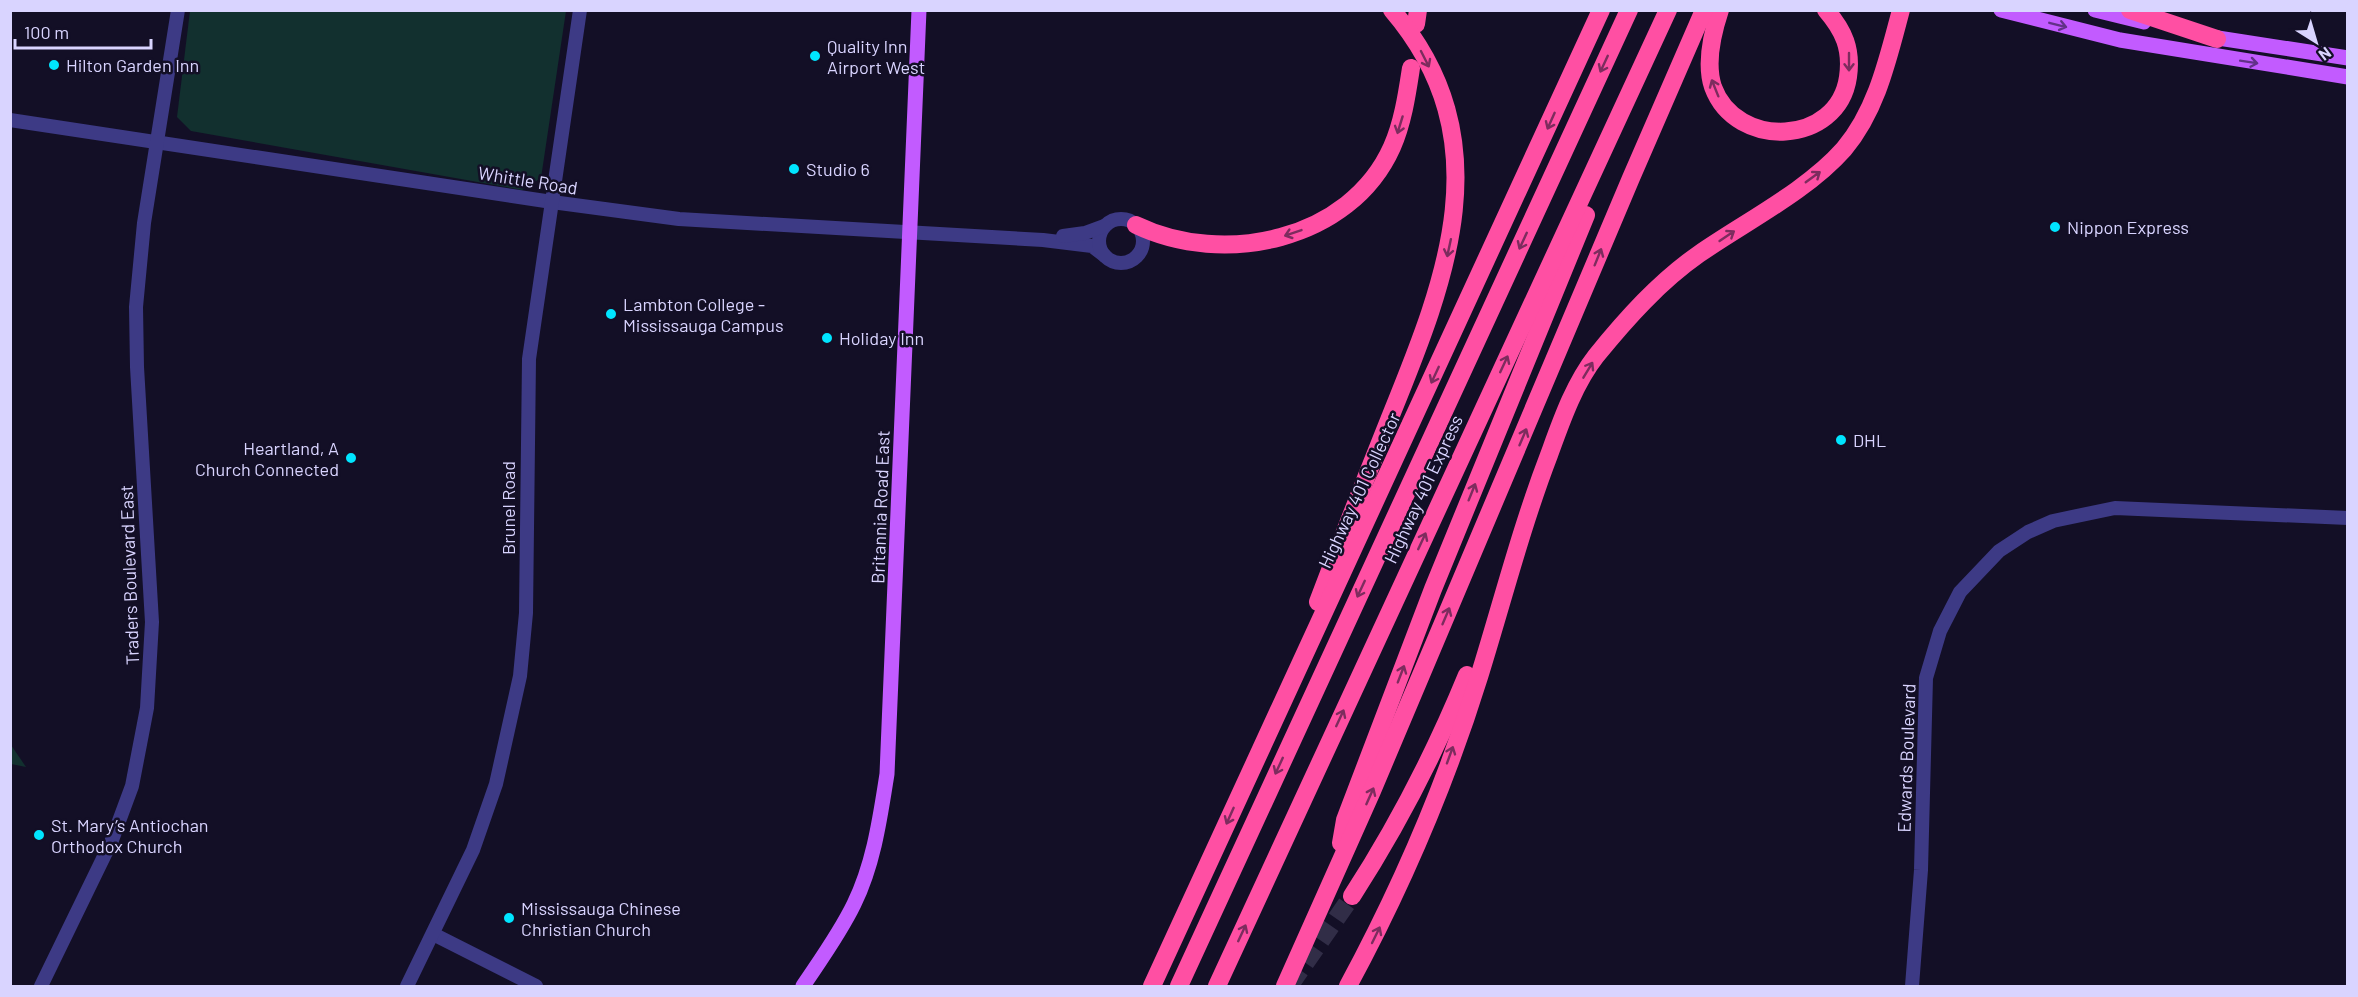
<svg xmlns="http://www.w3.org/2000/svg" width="2358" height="997" font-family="Barlow,sans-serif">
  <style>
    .green { fill: #12302f }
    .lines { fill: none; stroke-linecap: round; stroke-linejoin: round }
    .highway-tunnel { stroke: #312d47; stroke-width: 18; stroke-dasharray: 18 9; stroke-linecap: butt }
    .minor { stroke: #3d3a85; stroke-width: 14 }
    .major { stroke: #c25bff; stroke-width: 15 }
    .highway { stroke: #ff4fa3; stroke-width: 18 }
    .oneway { stroke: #623188 }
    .oneway2 { stroke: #7d2c5e }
    .poi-dot { fill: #00e5ff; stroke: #130f26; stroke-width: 2 }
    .labels { text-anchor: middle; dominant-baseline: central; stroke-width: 5; stroke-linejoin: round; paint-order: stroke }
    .poi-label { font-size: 18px; fill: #d9d4ff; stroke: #130f26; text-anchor: start }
    .street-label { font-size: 18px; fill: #d9d4ff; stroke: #130f26 }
  </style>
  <rect width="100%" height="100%" fill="#130f26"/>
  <g class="green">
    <path d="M190,11H566L541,178L522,190L191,131L177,117Z"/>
    <path d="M10,745H11L26,767L11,764Z"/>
  </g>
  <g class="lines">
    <path class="highway-tunnel" d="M1290,985L1352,896"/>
    <g class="minor">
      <path d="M10,120L552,202L679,219L1043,240L1092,246L1105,256"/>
      <circle cx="1121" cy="241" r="22"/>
      <path d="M1063,236L1085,233L1104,226"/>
      <path d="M433,934L536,986"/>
      <path d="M41,986L112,840L132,786L147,708L152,622L137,367L136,307L144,223L178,10"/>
      <path d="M407,986L473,850L496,784L520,676L526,613L529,359L580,10"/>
      <path d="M1912,986L1921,870L1926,678L1940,631L1960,592L1999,551L2028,532L2053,521L2115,508L2348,518"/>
    </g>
    <g class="major">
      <path d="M2001,10L2120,40L2348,77"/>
      <path d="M2095,10L2144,22"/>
      <path d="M2205,36L2348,58"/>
      <path d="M803,986C821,959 840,933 854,904C874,863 880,818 887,774L919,10"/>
    </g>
    <g class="highway">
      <path d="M1720,10C1712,34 1705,63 1713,87C1736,150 1838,146 1848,77C1852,49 1844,31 1826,10"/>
      <path d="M2130,10L2217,39"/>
      <path d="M1416,24L1418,10"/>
      <path d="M1136,225C1223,267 1350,241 1392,147C1403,122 1407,94 1411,68"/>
      <path d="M1318,602C1341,541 1365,480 1389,420C1445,282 1504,141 1392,10"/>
      <path d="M1341,843L1345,820L1433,589L1586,215"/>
      <path d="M1352,896C1398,825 1435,753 1467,675"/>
      <path d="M1152,986L1601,10"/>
      <path d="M1179,986L1629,10"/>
      <path d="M1217,986L1668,10"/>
      <path d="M1285,986L1372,791L1631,178L1704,10"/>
      <path d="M1348,986C1401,888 1446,783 1479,677C1502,603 1521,528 1549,455C1561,422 1574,384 1596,356C1626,319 1659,282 1699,254C1745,222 1807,191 1844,149C1877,110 1888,58 1901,10"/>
    </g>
  </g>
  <defs><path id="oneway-shaft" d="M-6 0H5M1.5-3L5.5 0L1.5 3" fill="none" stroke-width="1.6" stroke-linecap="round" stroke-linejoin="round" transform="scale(1.5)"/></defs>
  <g class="oneway">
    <use href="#oneway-shaft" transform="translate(2058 25) rotate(14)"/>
    <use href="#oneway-shaft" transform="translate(2249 62) rotate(9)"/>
  </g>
  <g class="oneway2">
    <use href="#oneway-shaft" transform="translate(1425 59) rotate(63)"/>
    <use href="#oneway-shaft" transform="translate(1849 62) rotate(90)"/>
    <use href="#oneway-shaft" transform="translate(1604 64) rotate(115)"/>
    <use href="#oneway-shaft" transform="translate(1715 88) rotate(-112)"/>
    <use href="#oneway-shaft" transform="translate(1551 121) rotate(114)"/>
    <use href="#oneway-shaft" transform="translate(1400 125) rotate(107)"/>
    <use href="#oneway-shaft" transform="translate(1813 177) rotate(-36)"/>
    <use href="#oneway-shaft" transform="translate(1293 233) rotate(161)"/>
    <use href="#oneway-shaft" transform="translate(1727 236) rotate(-34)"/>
    <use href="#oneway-shaft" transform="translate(1523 241) rotate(115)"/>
    <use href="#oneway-shaft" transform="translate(1449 248) rotate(102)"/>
    <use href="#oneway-shaft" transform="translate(1598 257) rotate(-68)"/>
    <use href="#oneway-shaft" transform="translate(1504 364) rotate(-65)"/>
    <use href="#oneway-shaft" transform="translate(1588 370) rotate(-59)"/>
    <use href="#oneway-shaft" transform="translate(1435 375) rotate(115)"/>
    <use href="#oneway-shaft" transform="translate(1523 437) rotate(-67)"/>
    <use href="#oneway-shaft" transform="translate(1472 492) rotate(-68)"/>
    <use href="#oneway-shaft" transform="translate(1422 541) rotate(-65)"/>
    <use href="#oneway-shaft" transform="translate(1361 589) rotate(115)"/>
    <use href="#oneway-shaft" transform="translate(1446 616) rotate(-67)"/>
    <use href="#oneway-shaft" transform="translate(1401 674) rotate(-69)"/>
    <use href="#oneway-shaft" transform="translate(1340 718) rotate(-65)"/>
    <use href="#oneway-shaft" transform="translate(1450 755) rotate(-70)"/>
    <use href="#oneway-shaft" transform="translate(1279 766) rotate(115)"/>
    <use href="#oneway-shaft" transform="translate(1370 796) rotate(-66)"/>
    <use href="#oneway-shaft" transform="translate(1230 816) rotate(114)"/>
    <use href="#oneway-shaft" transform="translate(1242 933) rotate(-65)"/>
    <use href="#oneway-shaft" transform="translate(1376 935) rotate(-64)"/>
  </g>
  <g class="poi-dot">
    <circle cx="815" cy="56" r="6"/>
    <circle cx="54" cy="65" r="6"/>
    <circle cx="794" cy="169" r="6"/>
    <circle cx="2055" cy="227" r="6"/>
    <circle cx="611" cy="314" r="6"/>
    <circle cx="827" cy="338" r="6"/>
    <circle cx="1841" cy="440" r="6"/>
    <circle cx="351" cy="458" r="6"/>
    <circle cx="39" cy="835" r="6"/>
    <circle cx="509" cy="918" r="6"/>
  </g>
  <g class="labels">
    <g class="poi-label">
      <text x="827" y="46">Quality Inn<tspan x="827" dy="21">Airport West</tspan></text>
      <text x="66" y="65">Hilton Garden Inn</text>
      <text x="806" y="169">Studio 6</text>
      <text x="2067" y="227">Nippon Express</text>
      <text x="623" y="304">Lambton College -<tspan x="623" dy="21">Mississauga Campus</tspan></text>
      <text x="839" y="338">Holiday Inn</text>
      <text x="1853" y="440">DHL</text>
      <text x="339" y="448" text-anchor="end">Heartland, A<tspan x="339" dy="21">Church Connected</tspan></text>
      <text x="51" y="825">St. Mary’s Antiochan<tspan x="51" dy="21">Orthodox Church</tspan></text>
      <text x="521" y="908">Mississauga Chinese<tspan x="521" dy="21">Christian Church</tspan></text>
    </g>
    <g class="street-label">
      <text transform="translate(528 180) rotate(9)">Whittle Road</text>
      <text transform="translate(1423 489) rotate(-65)">Highway 401 Express</text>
      <text transform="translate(1359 490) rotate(-65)">Highway 401 Collector</text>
      <text transform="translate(880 507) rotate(-88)">Britannia Road East</text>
      <text transform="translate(508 508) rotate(-90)">Brunel Road</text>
      <text transform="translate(129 575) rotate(-92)">Traders Boulevard East</text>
      <text transform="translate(1906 758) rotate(-88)">Edwards Boulevard</text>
    </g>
  </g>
  <rect width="2358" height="997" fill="none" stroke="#d9d4ff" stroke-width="24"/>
  <g transform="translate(2316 42) rotate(143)" stroke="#130f26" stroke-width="4.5" paint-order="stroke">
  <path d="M0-4.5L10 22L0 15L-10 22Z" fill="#d9d4ff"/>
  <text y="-9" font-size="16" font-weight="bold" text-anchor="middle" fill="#d9d4ff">N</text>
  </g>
  <path d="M15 39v9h136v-9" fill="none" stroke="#d9d4ff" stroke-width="3"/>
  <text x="24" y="39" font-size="18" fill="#d9d4ff" stroke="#130f26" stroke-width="4.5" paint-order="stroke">100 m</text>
</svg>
